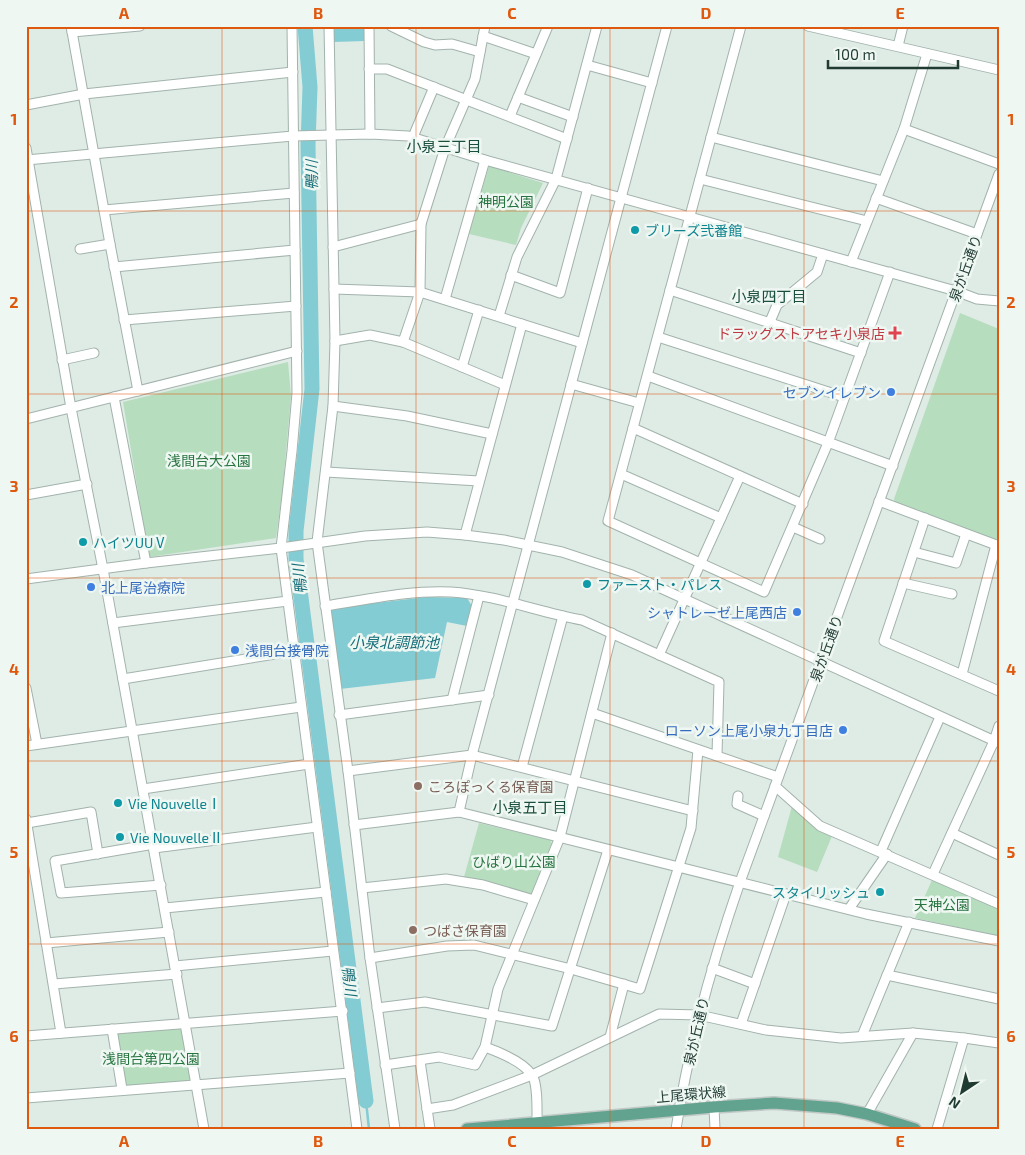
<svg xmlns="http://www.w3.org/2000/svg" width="1025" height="1155" font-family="'Exo 2','Noto Sans JP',sans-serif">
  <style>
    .green { fill: #b6ddbe }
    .water { fill: #83ccd3 }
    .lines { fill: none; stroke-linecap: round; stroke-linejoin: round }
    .stream { stroke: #83ccd3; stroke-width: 2.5 }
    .river { stroke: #83ccd3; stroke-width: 15 }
    .minor-casing { stroke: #a2b3ac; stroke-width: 11 }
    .major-casing { stroke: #c0c8c6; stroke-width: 14 }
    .minor { stroke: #fff; stroke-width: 9 }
    .major { stroke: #61a38e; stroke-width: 11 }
    .grid { fill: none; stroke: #de580e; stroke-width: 1; stroke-opacity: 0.55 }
    .culture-dot { fill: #0f9aa8; stroke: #eff7f3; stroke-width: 2 }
    .health-dot { fill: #e0444e; stroke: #eff7f3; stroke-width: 2 }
    .shop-dot { fill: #3f7fe0; stroke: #eff7f3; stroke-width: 2 }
    .education-dot { fill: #8d6e63; stroke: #eff7f3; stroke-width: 2 }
    .labels { text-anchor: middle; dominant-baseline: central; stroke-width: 5; stroke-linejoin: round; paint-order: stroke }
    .park-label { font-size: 14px; fill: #287440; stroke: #eff7f3 }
    .culture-label { font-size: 14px; fill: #0d838f; stroke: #eff7f3; text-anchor: start }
    .street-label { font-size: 14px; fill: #1f3b32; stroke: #eff7f3 }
    .health-label { font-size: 14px; fill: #be3a42; stroke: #eff7f3; text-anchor: end }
    .shop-label { font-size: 14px; fill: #366cbe; stroke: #eff7f3; text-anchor: end }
    .education-label { font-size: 14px; fill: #785e54; stroke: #eff7f3; text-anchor: start }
    .neighbourhood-label { font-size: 15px; fill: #1a4e3e; stroke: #eff7f3 }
    .water-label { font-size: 15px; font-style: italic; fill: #176f7a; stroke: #eff7f3 }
    .neatline { fill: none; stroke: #de580e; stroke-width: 2 }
    .grid-label { font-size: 16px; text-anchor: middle; font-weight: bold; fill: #de580e }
  </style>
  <rect width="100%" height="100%" fill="#dfebe5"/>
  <g class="green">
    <path d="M489,166L543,183L521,228L516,245L469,234Z"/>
    <path d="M960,313L999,329V541L895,503L894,499Z"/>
    <path d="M288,362L291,396L282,495L276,538L149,557L123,402Z"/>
    <path d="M792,806L820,830L832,836L817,872L778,857Z"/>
    <path d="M479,823L550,840L552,843L532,893L529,894L464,877Z"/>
    <path d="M932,880L999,909V936L915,918Z"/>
    <path d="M183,1027L192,1082L124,1088L115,1034Z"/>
  </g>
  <g class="water">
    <path d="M333,26H364L365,41L333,42Z"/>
    <path d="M427,597L467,598L472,606L467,626L447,622L435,678L340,689L328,614L332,608Z"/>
  </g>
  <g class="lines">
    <path class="stream" d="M366,1101L369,1129"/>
    <path class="river" d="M305,26L310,87L308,145L312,389L296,531V559L366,1101"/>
    <defs>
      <g id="minor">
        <path d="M71,26L110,244L138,391"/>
        <path d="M292,26L297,393L292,451L281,548L357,1129"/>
        <path d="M329,26L335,341L333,406L317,542L348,771L370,958L395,1129"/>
        <path d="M369,26L370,134"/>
        <path d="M391,26L424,42L435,45L452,44L480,52"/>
        <path d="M741,26L608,521L764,592L828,443L890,272"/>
        <path d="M808,26L999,70"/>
        <path d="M72,32L140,26"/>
        <path d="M483,36L536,54"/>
        <path d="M898,46L903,26"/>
        <path d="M587,65L652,83"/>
        <path d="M369,69H387L567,139"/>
        <path d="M518,97L573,117"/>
        <path d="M26,105L84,94L293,72"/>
        <path d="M510,116L548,26"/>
        <path d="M904,129L999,164"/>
        <path d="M413,137L434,87"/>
        <path d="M711,137L883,181"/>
        <path d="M26,148L71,408L103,569L204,1129"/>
        <path d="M26,160L293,136L370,134L408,136L485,160L956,291L977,299L999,301"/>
        <path d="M700,179L867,221"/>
        <path d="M876,198L977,234"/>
        <path d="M104,210L294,193"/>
        <path d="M333,247L421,224"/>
        <path d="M80,249L110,244"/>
        <path d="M851,262L904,129L927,54"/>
        <path d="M114,267L295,250"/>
        <path d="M511,275L560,293L588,188"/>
        <path d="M334,289L420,292L582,343"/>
        <path d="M670,290L861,353"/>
        <path d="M445,299L485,160"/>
        <path d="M499,316L517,257L556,179L597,26"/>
        <path d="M124,320L296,306"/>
        <path d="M769,324L777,305L817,272L823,254"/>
        <path d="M658,337L844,397"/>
        <path d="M335,341L370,335L403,342L505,385"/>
        <path d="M403,342L420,292L421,224L445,148L475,79L485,26"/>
        <path d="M62,360L94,353"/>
        <path d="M462,367L479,310"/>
        <path d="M648,376L893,466"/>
        <path d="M571,384L639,403"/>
        <path d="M114,397L146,563"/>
        <path d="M333,406L407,416L492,434"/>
        <path d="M26,419L297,351"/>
        <path d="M633,428L803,504"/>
        <path d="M326,472L479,481"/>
        <path d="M621,474L721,518"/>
        <path d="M26,495L87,484"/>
        <path d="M879,501L999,546"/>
        <path d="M925,518L884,641L999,691"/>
        <path d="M793,527L820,539"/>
        <path d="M465,535L522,324"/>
        <path d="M914,552L956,563L966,534"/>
        <path d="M26,579L146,563L281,548L365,536L427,532L465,535L504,540L562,552L632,575L999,743"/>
        <path d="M903,583L952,594"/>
        <path d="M325,606C366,600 409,590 451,592C496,595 538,612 582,620L719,682L717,755"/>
        <path d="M113,623L288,601"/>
        <path d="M659,655L740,476"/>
        <path d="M962,674L996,545"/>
        <path d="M123,679L294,651"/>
        <path d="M26,688L37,744"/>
        <path d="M452,700L479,596"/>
        <path d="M592,713L778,777"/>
        <path d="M339,715L489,695"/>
        <path d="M26,746L301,707"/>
        <path d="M522,767L563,616"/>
        <path d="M348,771L472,755L693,811"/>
        <path d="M775,786L820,826L999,904"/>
        <path d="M143,789L309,764"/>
        <path d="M738,796L737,804L764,816"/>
        <path d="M459,812L472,755L667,26"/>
        <path d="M26,819L61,1033"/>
        <path d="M27,823L91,812L98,854"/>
        <path d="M354,825L459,812L786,894L866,914L999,941"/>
        <path d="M952,833L999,855"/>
        <path d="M154,844L55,861L61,893L161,885"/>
        <path d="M154,848L317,827"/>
        <path d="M881,851L940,717"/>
        <path d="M933,874L994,741L999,726"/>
        <path d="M362,888L446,879L483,885L534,900"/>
        <path d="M165,908L326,892"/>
        <path d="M849,909L887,854"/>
        <path d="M46,943L169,932"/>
        <path d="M370,958L447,946L474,945L571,969L640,989L691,828L698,750"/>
        <path d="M175,966L333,951"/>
        <path d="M712,968L755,984"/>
        <path d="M887,975L999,999"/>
        <path d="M54,984L177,974"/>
        <path d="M377,1008L425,1002L552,1026L608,850"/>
        <path d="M741,1024L786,894"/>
        <path d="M112,1029L122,1089"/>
        <path d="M26,1036L343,1011"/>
        <path d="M862,1036L909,922"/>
        <path d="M610,1037L624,984"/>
        <path d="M485,1047C499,1052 523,1062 532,1075C538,1084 537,1111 537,1122"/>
        <path d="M420,1061L430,1129"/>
        <path d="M385,1065L439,1057L475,1065L485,1047L498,989L560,837L612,633"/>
        <path d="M26,1098L350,1073"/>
        <path d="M714,1107L715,1129"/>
        <path d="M427,1109L453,1105L532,1075L659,1014L699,1015L766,1030L841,1038L913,1033L964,1038L999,1043"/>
        <path d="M867,1114L913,1033"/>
        <path d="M676,1129C689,1044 712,963 740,882L999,174"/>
        <path d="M937,1129L964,1038"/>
      </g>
      <path id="major" d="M467,1129L714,1107L774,1103L837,1108L867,1114L915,1129"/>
    </defs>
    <use href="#minor" class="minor-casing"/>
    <use href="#major" class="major-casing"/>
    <use href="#minor" class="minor"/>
    <use href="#major" class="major"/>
  </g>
  <path class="grid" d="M222,26V1129M416,26V1129M610,26V1129M804,26V1129M26,211H999M26,394H999M26,578H999M26,761H999M26,944H999"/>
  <g class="culture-dot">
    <circle cx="635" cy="230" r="5"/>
    <circle cx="83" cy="542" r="5"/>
    <circle cx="587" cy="584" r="5"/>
    <circle cx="118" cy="803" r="5"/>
    <circle cx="120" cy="837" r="5"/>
    <circle cx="880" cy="892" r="5"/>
  </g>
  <path class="health-dot" d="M892.5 325.5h5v5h5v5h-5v5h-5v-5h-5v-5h5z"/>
  <g class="shop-dot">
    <circle cx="891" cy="392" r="5"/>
    <circle cx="91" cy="587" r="5"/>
    <circle cx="797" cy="612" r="5"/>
    <circle cx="235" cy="650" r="5"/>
    <circle cx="843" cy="730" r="5"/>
  </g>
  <g class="education-dot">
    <circle cx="418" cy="786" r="5"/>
    <circle cx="413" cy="930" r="5"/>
  </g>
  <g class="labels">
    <g class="park-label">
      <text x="506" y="201">神明公園</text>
      <text x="209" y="460">浅間台大公園</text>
      <text x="514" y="861">ひばり山公園</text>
      <text x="942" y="904">天神公園</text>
      <text x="151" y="1058">浅間台第四公園</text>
    </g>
    <g class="culture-label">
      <text x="645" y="230">ブリーズ弐番館</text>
      <text x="93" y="542">ハイツUUⅤ</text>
      <text x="597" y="584">ファースト・パレス</text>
      <text x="128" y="803">Vie NouvelleⅠ</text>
      <text x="130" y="837">Vie NouvelleⅡ</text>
      <text x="870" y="892" text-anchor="end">スタイリッシュ</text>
    </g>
    <g class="street-label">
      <text transform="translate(965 268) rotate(-70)">泉が丘通り</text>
      <text transform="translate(826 648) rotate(-70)">泉が丘通り</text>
      <text transform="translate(696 1031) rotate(-77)">泉が丘通り</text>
      <text transform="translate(691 1094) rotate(-5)">上尾環状線</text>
    </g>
    <g class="health-label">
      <text x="885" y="333">ドラッグストアセキ小泉店</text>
    </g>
    <g class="shop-label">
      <text x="881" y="392">セブンイレブン</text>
      <text x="101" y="587" text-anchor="start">北上尾治療院</text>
      <text x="787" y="612">シャトレーゼ上尾西店</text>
      <text x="245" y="650" text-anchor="start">浅間台接骨院</text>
      <text x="833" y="730">ローソン上尾小泉九丁目店</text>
    </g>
    <g class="education-label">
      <text x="428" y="786">ころぽっくる保育園</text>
      <text x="423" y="930">つばさ保育園</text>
    </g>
    <g class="neighbourhood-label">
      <text x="444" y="146">小泉三丁目</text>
      <text x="769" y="296">小泉四丁目</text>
      <text x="530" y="807">小泉五丁目</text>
    </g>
    <g class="water-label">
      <text transform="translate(311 175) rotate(-90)">鴨川</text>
      <text transform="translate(299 579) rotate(-97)">鴨川</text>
      <text x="394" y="642">小泉北調節池</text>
      <text transform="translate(350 981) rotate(83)">鴨川</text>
    </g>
  </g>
  <rect width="1025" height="1155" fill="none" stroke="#eff7f3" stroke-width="55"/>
  <g transform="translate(962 1092) rotate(215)" stroke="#eff7f3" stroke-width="4" paint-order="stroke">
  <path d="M0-4L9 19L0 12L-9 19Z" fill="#1f3b32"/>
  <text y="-8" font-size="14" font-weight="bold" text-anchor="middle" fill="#1f3b32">N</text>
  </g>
  <path d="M828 60v8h130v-8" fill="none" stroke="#1f3b32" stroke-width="2.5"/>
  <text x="835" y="60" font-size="15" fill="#1f3b32" stroke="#eff7f3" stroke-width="4" paint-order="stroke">100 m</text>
  <rect x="28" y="28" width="970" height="1100" class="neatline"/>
  <g class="grid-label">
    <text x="124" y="19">A</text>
    <text x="318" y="19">B</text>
    <text x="512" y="19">C</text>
    <text x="706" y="19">D</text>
    <text x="900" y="19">E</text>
    <text x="14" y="125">1</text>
    <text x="1011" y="125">1</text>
    <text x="14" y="308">2</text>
    <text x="1011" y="308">2</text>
    <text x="14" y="492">3</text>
    <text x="1011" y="492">3</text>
    <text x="14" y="675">4</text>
    <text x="1011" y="675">4</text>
    <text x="14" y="858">5</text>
    <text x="1011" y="858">5</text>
    <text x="14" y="1042">6</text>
    <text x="1011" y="1042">6</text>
    <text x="124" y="1147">A</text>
    <text x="318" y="1147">B</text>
    <text x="512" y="1147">C</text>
    <text x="706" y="1147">D</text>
    <text x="900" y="1147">E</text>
  </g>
</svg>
